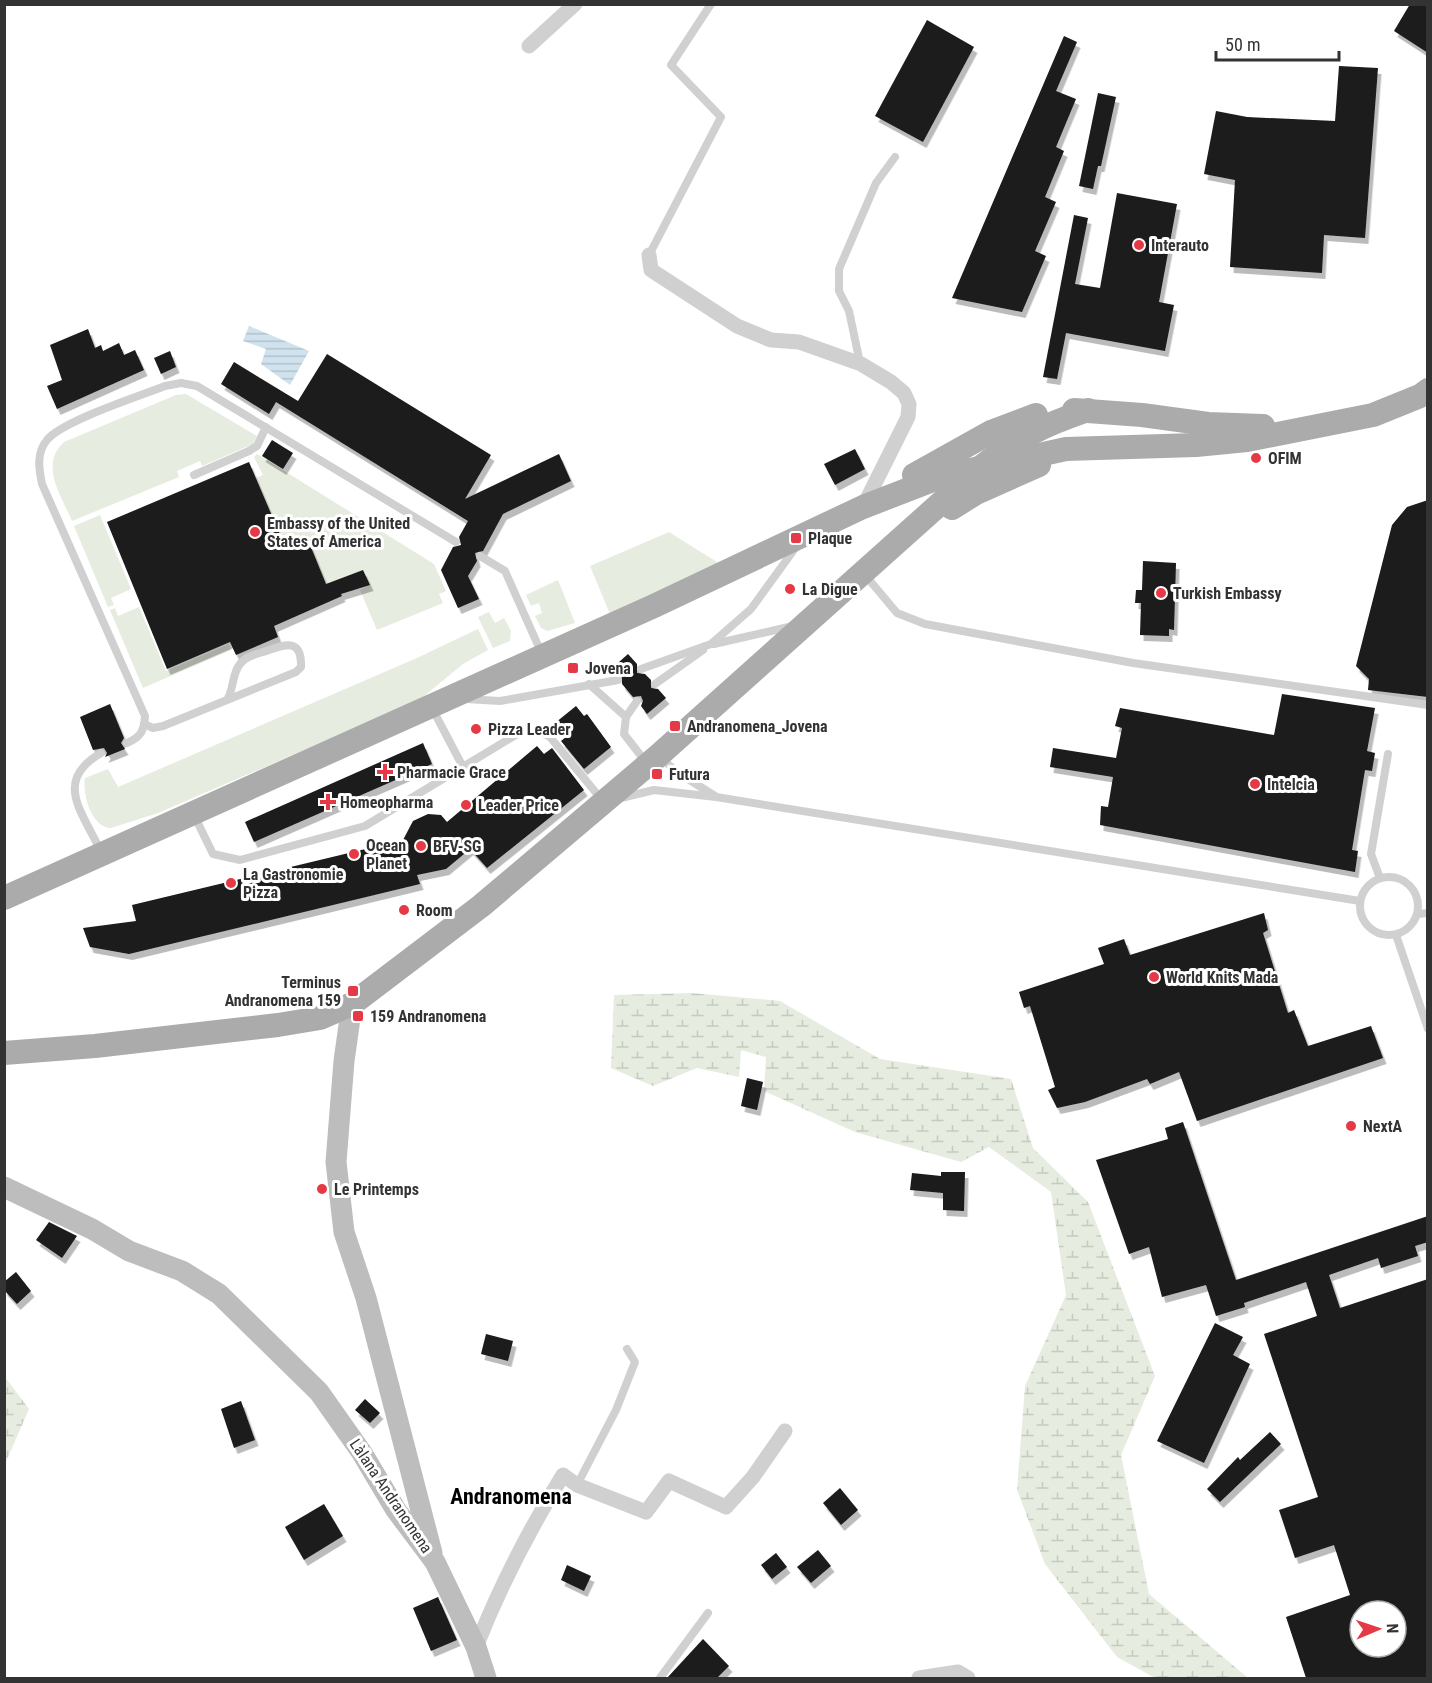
<svg xmlns="http://www.w3.org/2000/svg" width="1432" height="1683" font-family="'Roboto Condensed',sans-serif">
  <style>
    .green { fill: #e6ecdf }
    .wetland { fill: url(#wetland-marsh) }
    .water { fill: url(#water-rules) }
    .building { fill: #1a1a1a; fill-rule: evenodd; filter: url(#shadow) }
    .lines { fill: none; stroke-linecap: round; stroke-linejoin: round }
    .lane { stroke: #d0d0d0; stroke-width: 8 }
    .street { stroke: #d0d0d0; stroke-width: 15 }
    .secondary { stroke: #bdbdbd; stroke-width: 21 }
    .primary { stroke: #ababab; stroke-width: 24 }
    .poi-dot { fill: #e63946; stroke: #fff; stroke-width: 2 }
    .labels { text-anchor: middle; dominant-baseline: central; stroke-width: 6; stroke-linejoin: round; paint-order: stroke }
    .poi-label { font-size: 16px; font-weight: bold; fill: #333; stroke: #fff; text-anchor: start }
    .street-label { font-size: 16px; fill: #333; stroke: #fff }
    .district-label { font-size: 22px; font-weight: bold; fill: #000; stroke: #fff }
  </style>
  <defs>
    <pattern id="wetland-marsh" width="20" height="14" patternUnits="userSpaceOnUse" patternTransform="scale(1.5)"><rect width="20" height="14" fill="#e6ecdf"/><path d="M1 5h8M5 5V1M11 12h8M15 12V8" fill="none" stroke="#c6cbc0"/></pattern>
    <pattern id="water-rules" width="6" height="5" patternUnits="userSpaceOnUse" patternTransform="scale(1.5)"><rect width="6" height="5" fill="#cfe2ee"/><path d="M0 2.5h6" fill="none" stroke="#b2c2cd"/></pattern>
    <filter id="shadow"><feDropShadow dx="3.5" dy="6" stdDeviation="0" flood-color="#0004"/></filter>
  </defs>
  <rect width="100%" height="100%" fill="#fff"/>
  <g class="green">
    <path d="M186,394L257,436L253,444L202,466L200,461L177,471L179,477L72,521C61,495 39,465 64,442L176,395Z"/>
    <path d="M257,454L434,564L446,591L439,594L443,603L377,630L360,590L370,585L363,570L326,584L306,535L270,550L277,527L256,478L263,475L254,457Z"/>
    <path d="M100,515L131,589L111,598L114,605L108,607L74,526Z"/>
    <path d="M669,532L720,564L610,614L590,566Z"/>
    <path d="M558,580L575,623L547,631L541,628L535,616L542,613L539,603L531,606L526,595Z"/>
    <path d="M139,607L166,671L229,644L231,650L143,688L110,610L115,608L118,616Z"/>
    <path d="M489,612L495,623L504,618L511,631L510,641L493,648L478,617Z"/>
    <path d="M478,629L488,650L463,664L418,701L158,813L111,828C92,828 82,795 85,778L108,769L118,787L417,658Z"/>
  </g>
  <g class="wetland">
    <path d="M692,993L780,1001L880,1059L1011,1079L1033,1148L1088,1202L1155,1376L1121,1455L1149,1594L1248,1678H1155L1117,1657L1045,1564L1017,1490L1025,1386L1066,1295L1051,1192L989,1147L961,1162L855,1132L764,1091L766,1057L741,1050L739,1077L697,1068L653,1086L611,1068L614,995Z"/>
    <path d="M5,1377L29,1409L5,1464Z"/>
  </g>
  <path class="water" d="M249,326L309,351L290,385L261,364L266,349L243,341Z"/>
  <g class="building">
    <path d="M1410,4H1428V53L1394,31Z"/>
    <path d="M927,20L974,47L923,142L875,116Z"/>
    <path d="M1064,36L1077,42L1056,91L1076,99L1056,147L1064,151L1045,197L1056,202L1035,251L1046,256L1022,312L952,298Z"/>
    <path d="M1339,66L1378,68L1365,238L1324,235L1322,273L1230,267L1235,180L1204,174L1216,111L1247,117L1335,121Z"/>
    <path d="M1098,93L1116,97L1101,166H1098L1093,189L1079,186Z"/>
    <path d="M1117,193L1177,204L1159,302L1174,305L1165,351L1066,333L1057,379L1043,377L1074,215L1088,218L1075,284L1100,288Z"/>
    <path d="M88,329L95,348L101,345L103,351L119,343L124,355L135,350L144,370L57,409L47,386L62,380L50,345Z"/>
    <path d="M170,351L176,367L161,374L154,358Z"/>
    <path d="M327,354L491,455L465,499L559,454L571,481L503,514L483,551L475,553L477,561L468,576L479,599L458,608L441,570L453,547L461,545L459,537L468,521L276,402L269,414L221,384L234,362L298,401Z"/>
    <path d="M272,440L293,453L283,469L262,456Z"/>
    <path d="M855,449L865,469L835,485L824,464Z"/>
    <path d="M249,462L284,544L306,535L326,584L363,570L370,585L341,594L342,596L274,626L278,637L236,655L230,642L167,669L107,522Z"/>
    <path d="M1428,500V697L1368,690L1369,679L1356,666L1392,525L1407,507Z"/>
    <path d="M1143,561L1176,563L1174,630L1169,629V636L1140,635L1141,603H1135L1136,590H1142Z"/>
    <path d="M628,654L637,664V673L645,674L651,680V688L658,689L666,698L647,714L641,706L643,701L641,696L633,697L622,684V676L614,675L610,670Z"/>
    <path d="M1282,694L1375,708L1367,751L1375,753L1372,771L1365,770L1352,850L1358,851L1355,872L1100,825L1101,806L1108,807L1113,777L1050,767L1053,748L1116,758L1122,728L1115,726L1120,708L1274,735Z"/>
    <path d="M110,704L124,738L121,743L125,749L105,757L107,753L104,748L93,750L80,717Z"/>
    <path d="M576,706L584,716L587,714L611,747L584,769L561,741L566,737L555,723Z"/>
    <path d="M423,743L432,764L254,842L245,822Z"/>
    <path d="M537,746L544,754L552,748L584,790L487,868L470,849L446,869L417,875L420,884L129,954L90,947L83,928L136,921L132,905L403,840L413,821L428,814L441,815L447,822Z"/>
    <path d="M1264,913L1268,930L1263,933L1288,1013L1294,1010L1308,1046L1371,1026L1383,1058L1197,1121L1179,1072L1150,1084L1147,1079L1085,1102L1057,1108L1048,1090L1055,1087L1030,1006L1024,1008L1019,992L1104,964L1098,948L1124,939L1130,955Z"/>
    <path d="M747,1078L763,1082L757,1110L741,1106Z"/>
    <path d="M1183,1122L1236,1280L1428,1216V1242L1415,1246L1418,1256L1381,1268L1378,1258L1329,1275L1340,1308L1428,1279V1678H1306L1286,1617L1350,1595L1334,1545L1295,1558L1279,1510L1318,1497L1264,1334L1317,1316L1306,1282L1244,1303L1245,1307L1216,1316L1206,1285L1162,1297L1149,1247L1129,1254L1096,1160L1168,1139L1165,1128ZM1360,1611H1396V1647H1360Z"/>
    <path d="M941,1172H965L964,1211L943,1210V1193L910,1190L912,1173L941,1176Z"/>
    <path d="M49,1222L77,1236L62,1258L36,1240Z"/>
    <path d="M16,1272L31,1291L17,1304L4,1290V1282Z"/>
    <path d="M1215,1323L1243,1337L1233,1355L1250,1364L1204,1463L1157,1441Z"/>
    <path d="M486,1334L513,1341L508,1361L481,1354Z"/>
    <path d="M365,1399L380,1413L370,1423L355,1410Z"/>
    <path d="M241,1401L255,1440L234,1448L221,1409Z"/>
    <path d="M1270,1432L1281,1444L1220,1502L1207,1489L1238,1457L1240,1460Z"/>
    <path d="M840,1488L858,1510L841,1525L823,1503Z"/>
    <path d="M324,1504L343,1536L304,1560L285,1527Z"/>
    <path d="M818,1550L831,1566L811,1583L797,1567Z"/>
    <path d="M776,1553L787,1567L772,1579L761,1565Z"/>
    <path d="M567,1565L591,1576L584,1591L561,1580Z"/>
    <path d="M438,1597L457,1640L431,1651L413,1608Z"/>
    <path d="M703,1639L729,1666L717,1678H667Z"/>
  </g>
  <g class="lines">
    <g class="lane">
      <path d="M649,255L721,117L671,65L711,4"/>
      <path d="M860,363L849,311L839,291V269L876,183L895,157"/>
      <path d="M194,475L249,451L257,446L266,427"/>
      <path d="M480,556L505,571L541,652"/>
      <path d="M866,576L897,613L925,624L1133,663L1428,705"/>
      <path d="M714,644L793,626"/>
      <path d="M641,669L711,644L751,609L796,547"/>
      <path d="M589,684L626,717"/>
      <path d="M655,684L703,650"/>
      <path d="M466,699L500,701L618,680"/>
      <path d="M637,701L626,717L624,734L645,761"/>
      <path d="M432,708L463,767"/>
      <path d="M144,724L153,728L163,726L227,700C234,689 232,673 240,664C246,656 257,654 266,651C286,644 302,638 301,667L296,672L227,700"/>
      <path d="M127,743C141,737 144,731 145,716L42,484C39,469 36,453 47,440C62,421 140,396 165,386L181,383L197,386L456,542"/>
      <path d="M661,758L677,772L715,796"/>
      <path d="M621,798L654,790L716,797L1360,901"/>
      <path d="M194,815L213,854L240,860L365,826L519,733L540,731L550,737L602,800"/>
      <path d="M100,850C82,811 53,781 101,753"/>
      <circle cx="1389" cy="906" r="29"/>
      <path d="M1380,878L1371,854L1388,754"/>
      <path d="M1418,914L1428,913"/>
      <path d="M1396,935L1428,1029"/>
      <path d="M577,1485L616,1410L635,1362L627,1349"/>
      <path d="M660,1678L708,1613"/>
    </g>
    <g class="street">
      <path d="M529,46L575,4"/>
      <path d="M649,255L651,270L737,326L771,340L799,342L861,364L891,382L904,393L909,404L908,417L863,507"/>
      <path d="M476,1647C500,1586 529,1530 563,1475L577,1485L646,1512L669,1481L726,1507L753,1477L785,1431"/>
      <path d="M919,1678L958,1672L968,1678"/>
    </g>
    <g class="secondary">
      <path d="M352,1004L344,1061L336,1162L344,1232L366,1298L432,1553"/>
      <path d="M4,1187L92,1229L129,1251L182,1271L219,1294L319,1392L362,1453L396,1510L435,1562L476,1647L486,1678"/>
    </g>
    <g class="primary">
      <path d="M1074,410L1142,415L1208,424L1263,426"/>
      <path d="M914,475L991,432L1036,415"/>
      <path d="M952,508L976,493L1039,465"/>
      <path d="M4,898L654,606L863,507L943,476L1066,449L1196,445L1247,440L1373,415L1420,396L1428,390"/>
      <path d="M4,1053L95,1046L278,1025L320,1018L352,1004L481,906L658,756L981,467C1020,437 1041,426 1088,410"/>
    </g>
  </g>
  <g class="poi-dot">
    <circle cx="1139" cy="245" r="6"/>
    <circle cx="1256" cy="458" r="6"/>
    <circle cx="255" cy="532" r="6"/>
    <rect x="790" y="532" width="12" height="12" rx="3"/>
    <circle cx="790" cy="589" r="6"/>
    <circle cx="1161" cy="593" r="6"/>
    <rect x="567" y="662" width="12" height="12" rx="3"/>
    <rect x="669" y="720" width="12" height="12" rx="3"/>
    <circle cx="476" cy="729" r="6"/>
    <path d="M382 763h6v6h6v6h-6v6h-6v-6h-6v-6h6z"/>
    <rect x="651" y="768" width="12" height="12" rx="3"/>
    <circle cx="1255" cy="784" r="6"/>
    <path d="M325 793h6v6h6v6h-6v6h-6v-6h-6v-6h6z"/>
    <circle cx="466" cy="805" r="6"/>
    <circle cx="421" cy="846" r="6"/>
    <circle cx="354" cy="854" r="6"/>
    <circle cx="231" cy="883" r="6"/>
    <circle cx="404" cy="910" r="6"/>
    <circle cx="1154" cy="977" r="6"/>
    <rect x="347" y="985" width="12" height="12" rx="3"/>
    <rect x="352" y="1010" width="12" height="12" rx="3"/>
    <circle cx="1351" cy="1126" r="6"/>
    <circle cx="322" cy="1189" r="6"/>
  </g>
  <g class="labels">
    <g class="poi-label">
      <text x="1151" y="245">Interauto</text>
      <text x="1268" y="458">OFIM</text>
      <text x="267" y="523">Embassy of the United<tspan x="267" dy="18">States of America</tspan></text>
      <text x="808" y="538">Plaque</text>
      <text x="802" y="589">La Digue</text>
      <text x="1173" y="593">Turkish Embassy</text>
      <text x="585" y="668">Jovena</text>
      <text x="687" y="726">Andranomena_Jovena</text>
      <text x="488" y="729">Pizza Leader</text>
      <text x="397" y="772">Pharmacie Grace</text>
      <text x="669" y="774">Futura</text>
      <text x="1267" y="784">Intelcia</text>
      <text x="340" y="802">Homeopharma</text>
      <text x="478" y="805">Leader Price</text>
      <text x="366" y="845">Ocean<tspan x="366" dy="18">Planet</tspan></text>
      <text x="433" y="846">BFV-SG</text>
      <text x="243" y="874">La Gastronomie<tspan x="243" dy="18">Pizza</tspan></text>
      <text x="416" y="910">Room</text>
      <text x="1166" y="977">World Knits Mada</text>
      <text x="341" y="982" text-anchor="end">Terminus<tspan x="341" dy="18">Andranomena 159</tspan></text>
      <text x="370" y="1016">159 Andranomena</text>
      <text x="1363" y="1126">NextA</text>
      <text x="334" y="1189">Le Printemps</text>
    </g>
    <g class="street-label">
      <text transform="translate(391 1496) rotate(56)">Làlana Andranomena</text>
    </g>
    <g class="district-label">
      <text x="511" y="1496">Andranomena</text>
    </g>
  </g>
  <rect width="1432" height="1683" fill="none" stroke="#333333" stroke-width="12"/>
  <g transform="translate(1378 1629) rotate(88)"><circle r="28" fill="#ffffff" stroke="#adadad" stroke-width="1.5"/>
  <path d="M0-4.5L10 22L0 15L-10 22Z" fill="#e63946"/>
  <text y="-9" font-size="16" font-weight="bold" text-anchor="middle" fill="#333333">N</text>
  </g>
  <path d="M1216 51v9h123v-9" fill="none" stroke="#333333" stroke-width="3"/>
  <text x="1225" y="51" font-size="18" fill="#333333" stroke="#ffffff" stroke-width="4.5" paint-order="stroke">50 m</text>
</svg>
